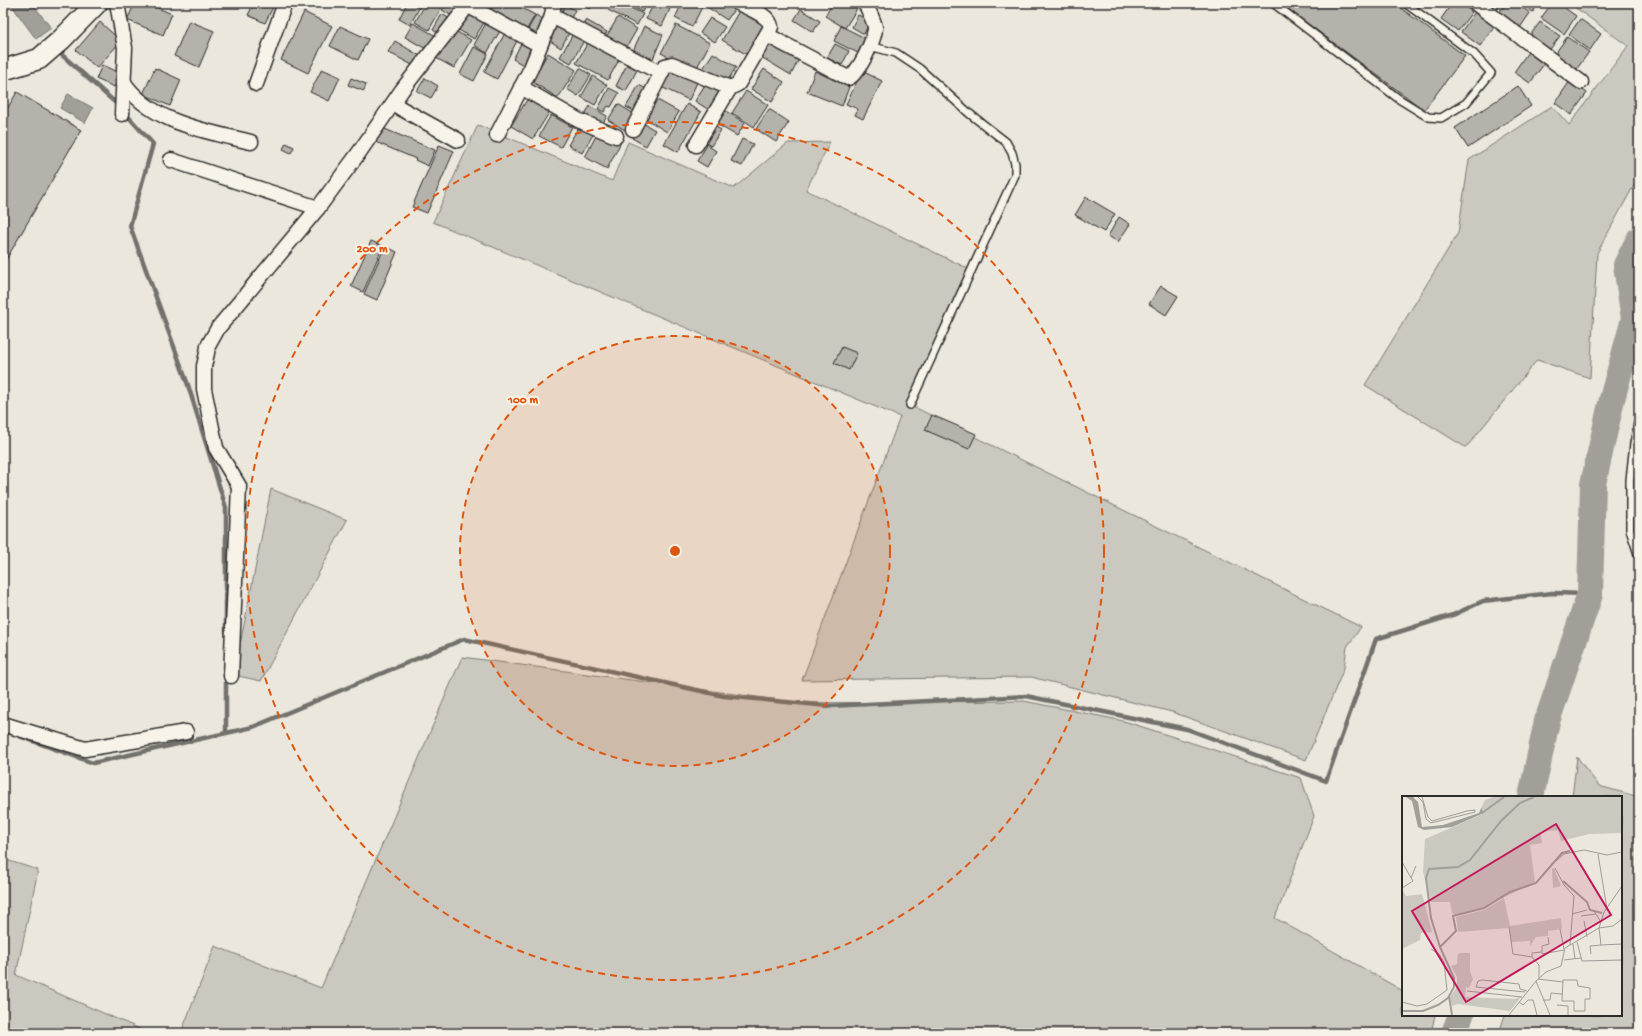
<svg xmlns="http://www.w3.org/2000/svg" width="1642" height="1036" font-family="'Gochi Hand',sans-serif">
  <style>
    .green { fill: #cbc8bf; stroke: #7b7a75 }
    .water { fill: #a29f98; stroke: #72716c }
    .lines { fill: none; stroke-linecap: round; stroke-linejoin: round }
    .stream { stroke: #72716c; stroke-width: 4.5 }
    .river { stroke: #a29f98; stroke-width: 26 }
    .building { fill: #b5b2ab; stroke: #2b2b2b }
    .lane-casing { stroke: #2b2b2b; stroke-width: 10 }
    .street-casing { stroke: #2b2b2b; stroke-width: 17 }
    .secondary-casing { stroke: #2b2b2b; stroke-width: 23 }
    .lane { stroke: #f7f3e8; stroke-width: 7 }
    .street { stroke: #f7f3e8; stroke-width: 14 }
    .secondary { stroke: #f7f3e8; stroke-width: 20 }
    .ring { fill: none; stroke: #df570e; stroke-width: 2; stroke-dasharray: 7 5 }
    .inset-river { fill: none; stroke: #a29f98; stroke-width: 2 }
    .inset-road { fill: none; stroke: #9e9c96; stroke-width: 1 }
    .view { fill: #c2185b; fill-opacity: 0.15; stroke: #c2185b; stroke-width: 2 }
    .inset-edge { fill: none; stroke: #2b2b2b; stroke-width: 2 }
    .centre { fill: #df570e; stroke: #f7f3e8; stroke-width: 2 }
    .ring-label { font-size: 12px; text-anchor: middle; font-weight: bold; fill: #df570e; stroke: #f7f3e8; stroke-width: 4; stroke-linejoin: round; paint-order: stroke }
  </style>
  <rect width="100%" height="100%" fill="#ebe7dd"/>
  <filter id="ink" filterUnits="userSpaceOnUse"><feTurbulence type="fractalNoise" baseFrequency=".025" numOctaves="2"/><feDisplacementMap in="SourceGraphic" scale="8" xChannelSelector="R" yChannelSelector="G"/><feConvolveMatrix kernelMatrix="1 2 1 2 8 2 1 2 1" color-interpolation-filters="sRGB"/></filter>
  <g filter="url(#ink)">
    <g class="green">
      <path d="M1569,3H1639V176L1597,253L1590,378L1537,360L1469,444L1465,447L1365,385L1458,233L1469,160L1552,106L1569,125L1628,46Z"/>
      <path d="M478,125L612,181L628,142L734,188L788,143L830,142L806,190L971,270L914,407L1361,627L1347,647L1344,668L1306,760L1172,712L1031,677L802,680L900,417L433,222Z"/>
      <path d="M271,489L347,520L261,681L234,675Z"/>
      <path d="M462,657L801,703L1024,701L1124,721L1301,778L1314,816L1275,918L1403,991V1015H1435L1431,1033H181L215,946L321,988Z"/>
      <path d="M1577,757L1599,786L1639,797V1033H1499L1505,1015H1621V797H1572Z"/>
      <path d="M3,859L38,870L16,975L149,1033H3Z"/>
    </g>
    <g class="water">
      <path d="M10,3H32L51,28L36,39Z"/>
      <path d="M68,94L93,108L85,123L60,108Z"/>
    </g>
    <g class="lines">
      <g class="stream">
        <path d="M62,55L119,106"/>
        <path d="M125,113L153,144L130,226L188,385L226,508V632"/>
        <path d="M226,733V675"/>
        <path d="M19,736L93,763L253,727L464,639L724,696L829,706L1026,696L1187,729L1326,781L1376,639L1453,615L1483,601L1552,593L1590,594"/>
      </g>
      <g class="river">
        <path d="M1531,797L1547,721L1590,594L1593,484L1612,399L1634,319L1626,265L1639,239"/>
        <path d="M1454,1033L1461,1015"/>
      </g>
    </g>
    <g class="building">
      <path d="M135,3H146L172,14L163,35L127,20Z"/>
      <path d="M254,3H275L265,23L248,15Z"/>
      <path d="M407,3H422L410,25L399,19Z"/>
      <path d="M426,3H444L429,30L415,22Z"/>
      <path d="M447,3H450L459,8L454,17L442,10Z"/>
      <path d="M494,3H513L535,15L526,31L490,11Z"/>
      <path d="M577,3H593L590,9Z"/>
      <path d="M621,3L643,14L637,25L608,10L611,5L618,9Z"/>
      <path d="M626,3H647L642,12Z"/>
      <path d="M654,3H658L670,9L662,26L646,19Z"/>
      <path d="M682,3H698L703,5L692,27L675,18Z"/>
      <path d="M709,3H734L737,5L727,20L707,7Z"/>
      <path d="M833,3L860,4L845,28L825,16Z"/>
      <path d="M1280,3H1394L1465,56L1424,110Z"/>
      <path d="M1452,3H1460L1472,12L1458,31L1441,19Z"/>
      <path d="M1485,3H1501L1496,11Z"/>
      <path d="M1506,3H1516L1530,13L1519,29L1498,14Z"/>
      <path d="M1520,3H1539L1533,12Z"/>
      <path d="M1552,3H1558L1576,16L1564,34L1541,18Z"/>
      <path d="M565,5L575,10L570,20L560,16Z"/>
      <path d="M801,9L820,21L813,32L794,20Z"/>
      <path d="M468,11L485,21L474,39L457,29Z"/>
      <path d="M739,11L766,27L749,56L722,40Z"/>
      <path d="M304,12L332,26L308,73L281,60Z"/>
      <path d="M1475,12L1495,26L1480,46L1461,32Z"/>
      <path d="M442,14L450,19L441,35L433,30Z"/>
      <path d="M536,15L548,22L538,40L526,33Z"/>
      <path d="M858,15L870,21L864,34L852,27Z"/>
      <path d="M618,17L637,29L625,50L605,39Z"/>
      <path d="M710,18L725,27L715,42L700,33Z"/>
      <path d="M1580,19L1601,34L1590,50L1569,35Z"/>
      <path d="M586,20L607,32L604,38L583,25Z"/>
      <path d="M189,21L214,31L199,67L174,56Z"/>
      <path d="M100,22L121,41L97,68L76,50Z"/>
      <path d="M1540,22L1560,36L1548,52L1528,38Z"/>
      <path d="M413,23L436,36L428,50L405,37Z"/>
      <path d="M486,23L500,31L487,53L474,45Z"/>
      <path d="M556,23L570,31L561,48L547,39Z"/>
      <path d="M676,25L710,43L695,71L661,53Z"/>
      <path d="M340,26L368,39L358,60L330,46Z"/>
      <path d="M644,26L663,35L653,59L633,51Z"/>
      <path d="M841,26L865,38L858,53L834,41Z"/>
      <path d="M452,29L471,40L454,68L436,58Z"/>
      <path d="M574,32L585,39L571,63L560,57Z"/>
      <path d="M505,33L518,39L497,79L484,72Z"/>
      <path d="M1567,37L1589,52L1576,70L1554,55Z"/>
      <path d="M590,39L621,56L608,80L576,63Z"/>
      <path d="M772,39L801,55L791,75L761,57Z"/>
      <path d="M523,40L538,48L527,67L513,59Z"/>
      <path d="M395,41L420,56L414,66L388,52Z"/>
      <path d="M835,44L849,51L842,65L827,58Z"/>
      <path d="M474,47L488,54L474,81L460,74Z"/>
      <path d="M1528,52L1544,64L1530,83L1514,72Z"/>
      <path d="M548,53L576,70L558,98L531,81Z"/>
      <path d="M713,53L736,67L725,85L702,70Z"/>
      <path d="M627,64L637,70L626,91L616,86Z"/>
      <path d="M102,65L120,73L114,87L96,79Z"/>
      <path d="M670,66L698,80L689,100L661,87Z"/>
      <path d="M155,68L181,80L170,106L143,94Z"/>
      <path d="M580,68L591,75L578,96L567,89Z"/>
      <path d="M322,69L340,77L329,101L310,92Z"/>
      <path d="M764,69L784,82L772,102L751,89Z"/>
      <path d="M815,71L849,87L842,106L807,92Z"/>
      <path d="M862,71L882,81L863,119L855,115L858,109L846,104Z"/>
      <path d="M593,76L607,85L595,105L581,97Z"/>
      <path d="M351,78L366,84L364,91L348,85Z"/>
      <path d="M425,78L438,86L431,98L417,91Z"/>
      <path d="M1570,81L1587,93L1571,115L1555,103Z"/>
      <path d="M706,83L723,94L712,112L695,101Z"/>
      <path d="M639,85L646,89L634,111L626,107Z"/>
      <path d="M1518,86L1531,106L1468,148L1455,128Z"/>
      <path d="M609,88L619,93L611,107L608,106L604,112L598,109Z"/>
      <path d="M746,91L768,105L754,127L732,113Z"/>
      <path d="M17,92L81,130L3,265V116Z"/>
      <path d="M652,97L679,112L667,132L641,116Z"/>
      <path d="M528,98L550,111L533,139L511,126Z"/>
      <path d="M618,104L634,114L625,130L608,120Z"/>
      <path d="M687,104L701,112L678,152L664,144Z"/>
      <path d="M590,106L607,116L600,128L583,117Z"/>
      <path d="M721,108L745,123L737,136L713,122Z"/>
      <path d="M769,109L789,122L776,142L756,129Z"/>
      <path d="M551,115L572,127L561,147L539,136Z"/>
      <path d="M641,122L655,130L646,146L632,138Z"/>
      <path d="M580,125L594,133L582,153L568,145Z"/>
      <path d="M713,125L721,130L711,146L703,141Z"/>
      <path d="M380,127L435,150L428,166L415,160L416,159L373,141Z"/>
      <path d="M599,130L621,142L607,169L585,157Z"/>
      <path d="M742,139L753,144L742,166L731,161Z"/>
      <path d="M286,143L294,147L291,153L283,149Z"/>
      <path d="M439,145L454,151L427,213L412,207Z"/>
      <path d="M707,145L716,151L707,167L697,161Z"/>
      <path d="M1086,197L1115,214L1104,232L1075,215Z"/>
      <path d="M1119,217L1130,224L1118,242L1108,236Z"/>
      <path d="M371,241L383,246L363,292L351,286Z"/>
      <path d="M385,246L397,252L377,300L364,294Z"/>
      <path d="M1161,286L1178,296L1166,315L1149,304Z"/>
      <path d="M842,347L857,353L849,370L834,363Z"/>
      <path d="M932,415L976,434L969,449L925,430Z"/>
    </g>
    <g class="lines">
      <defs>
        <g id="lane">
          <path d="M1273,3L1399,99L1428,117L1441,118L1466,103L1491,73L1474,54L1405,3"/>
          <path d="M870,46L896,53L920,69L970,114L1006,142L1012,153L1015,164V175L910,405"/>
          <path d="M1639,418L1634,443L1630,480V530L1639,557"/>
        </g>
        <g id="street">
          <path d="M117,3L125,48L122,114"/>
          <path d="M1475,3L1581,82"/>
          <path d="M467,5L540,45"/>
          <path d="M552,16L653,69"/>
          <path d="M767,35L848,78C858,75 876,37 875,27C873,18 868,10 865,3"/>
          <path d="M123,81C150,123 206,131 251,142"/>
          <path d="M256,84L285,3"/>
          <path d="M521,87L578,120L616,136"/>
          <path d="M393,104L458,140"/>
          <path d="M633,129L665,66L672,64L730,88L738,84L771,27C770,15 748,8 738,3"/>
          <path d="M497,135L531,68L552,16L554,3"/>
          <path d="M696,145L730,88"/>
          <path d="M171,160L318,208"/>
          <path d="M231,676L239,486L216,448L204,389V366L207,353L208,346L218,328L318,208L358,154L402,90L462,13L468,3"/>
          <path d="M3,724L85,749L186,732"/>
        </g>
        <path id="secondary" d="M3,70L39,59L61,40L97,3"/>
      </defs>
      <use href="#lane" class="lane-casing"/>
      <use href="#street" class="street-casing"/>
      <use href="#secondary" class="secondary-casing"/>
      <use href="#lane" class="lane"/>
      <use href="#street" class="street"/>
      <use href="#secondary" class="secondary"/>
    </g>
  </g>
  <circle cx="675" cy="551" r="215" fill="#df570e" fill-opacity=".12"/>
  <g class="ring">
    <circle cx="675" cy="551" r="215"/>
    <circle cx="675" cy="551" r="429"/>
  </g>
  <g transform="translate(1402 796)">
    <rect width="220" height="220" fill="#ebe7dd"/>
    <path d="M92,1H220V37L187,38L159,45L156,34L138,36L140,47L128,49L133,86L82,111L53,119L50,117L48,106H29L21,76L23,43L81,18L79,12L83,4ZM152,72L159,90L151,92L150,73ZM1,95L4,100L20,98L30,136L19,137L18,144L0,153ZM102,102L108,130L159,122L160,133L146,135V140L134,141L128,150V145L109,146L107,132L56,136L54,121L82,114ZM59,157H68V175L71,183L67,192L64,191L63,201L112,203L119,201L108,215L56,208L50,210L48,201L55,191V181L49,170L55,168L56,158Z" fill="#cbc8bf"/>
    <path d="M4,1H11L16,6L20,31L41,29L77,17L79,12L82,17L50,31L22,34L16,31L10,5Z" fill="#a29f98"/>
    <path class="inset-river" d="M80,17L102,1M161,85L185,106L188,114L200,117M38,151L54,135L51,120L82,112L108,96L134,87L160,57L168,55M47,200L50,219M0,215H21L36,209L46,202L52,191V182L38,151L29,122L24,82L27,73L56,71L68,64L99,25L118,7L132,1"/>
    <path class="inset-road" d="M16,1L21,6L24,23L29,27L73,16V14L65,15L30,25L26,21L20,1M196,58L205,113M154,65L162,58L182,54L205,59L220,56M0,66L11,85L0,92M153,72L162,89L172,100L168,149M9,82L14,70M192,115L199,126M170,118L185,114M179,120L194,118M182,125L185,141M107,131L111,158L130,161M158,133L162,153M146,141L147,148L140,150V158L162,154M175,146L180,165L220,164M171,148L173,163M199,149L220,148M189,158L188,150L199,149L197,132L211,130L220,123M130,161L137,169V182M130,161V157L139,156M162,164L179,162M136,183L161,186M161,184H175L176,190L188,192V203H183V215H172V205H160ZM134,185L148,219M65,195L120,201M123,196L74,191L76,185L80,184L117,188L118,193L125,195M141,204H148L149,197L160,198M0,206L15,210L25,208L45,194L42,166L37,158L29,153M117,206L121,209L126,204H131L135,219M155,209L166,210V219M107,219L134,185L144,176L159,170L163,152L197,132L202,116L220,90"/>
    <path class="view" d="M154,28L209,119L64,206L10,115Z"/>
    <rect width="220" height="220" class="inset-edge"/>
  </g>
  <circle cx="675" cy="551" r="6" class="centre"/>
  <g class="ring-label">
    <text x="372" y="252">200 m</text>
    <text x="523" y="403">100 m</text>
  </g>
  <rect width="1642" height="1036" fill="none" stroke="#f7f3e8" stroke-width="16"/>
  <rect x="8" y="8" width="1626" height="1020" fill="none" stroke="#2b2b2b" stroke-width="1.5" filter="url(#ink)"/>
</svg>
